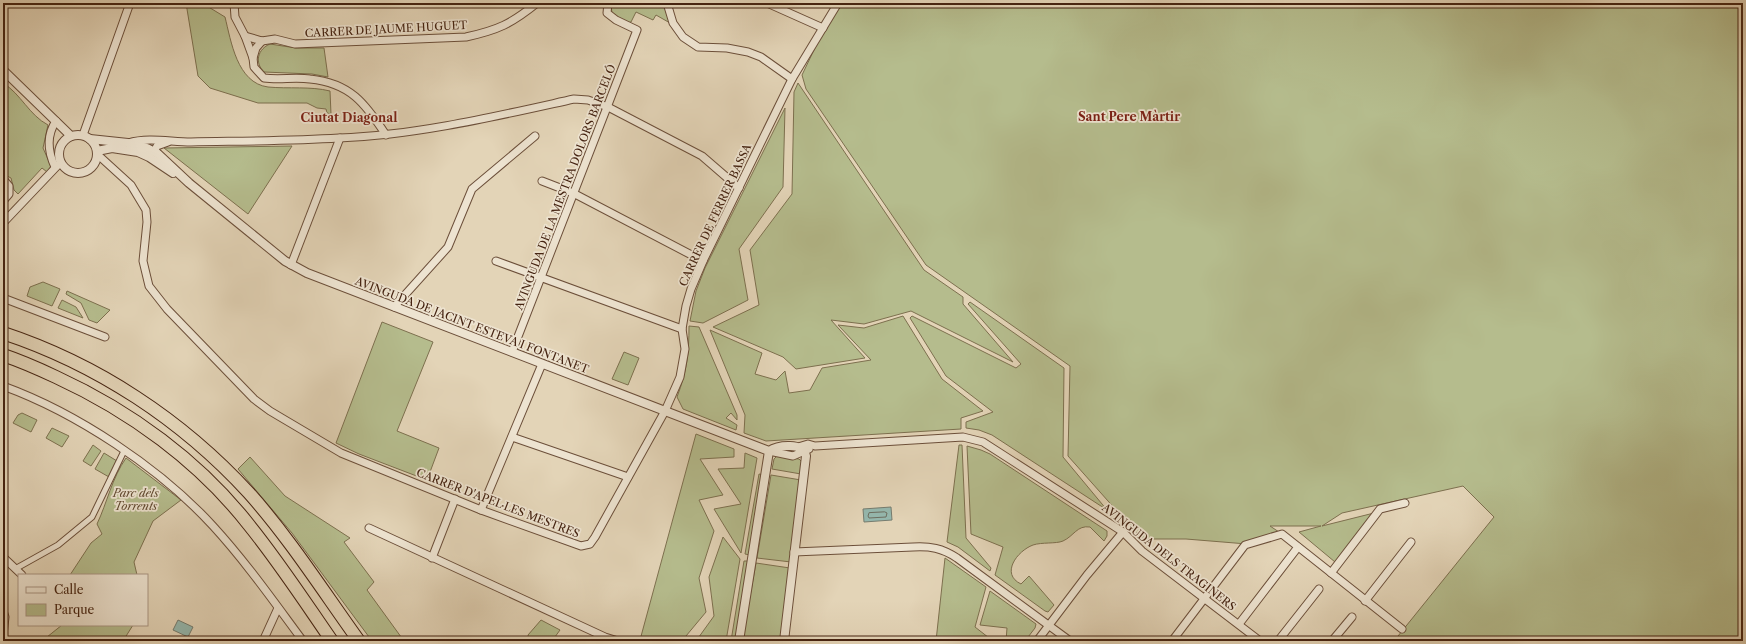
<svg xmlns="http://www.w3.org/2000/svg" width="1746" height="644" font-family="'Libre Caslon Text',serif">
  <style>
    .green { fill: #b5bc8d; stroke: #7d704f }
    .water { fill: #95b8ae; stroke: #757c6f }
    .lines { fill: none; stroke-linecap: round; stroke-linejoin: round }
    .shore { stroke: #6d6e60; stroke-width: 1 }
    .pedestrian-casing { stroke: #6c4f3a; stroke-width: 7 }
    .minor-casing { stroke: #6c4f3a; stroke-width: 9 }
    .tertiary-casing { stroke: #6c4f3a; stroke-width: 10 }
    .motorway-casing { stroke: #452311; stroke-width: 14 }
    .pedestrian { stroke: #ede3d0; stroke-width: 5 }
    .minor { stroke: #ede3d0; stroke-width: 7 }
    .tertiary { stroke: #ede3d0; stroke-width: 8 }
    .motorway { stroke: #e3d4b7; stroke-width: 12 }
    .labels { text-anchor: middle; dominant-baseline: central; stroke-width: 3.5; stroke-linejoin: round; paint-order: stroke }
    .street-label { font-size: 11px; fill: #452311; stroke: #ede3d0 }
    .park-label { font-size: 11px; font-style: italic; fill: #614930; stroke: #ede3d0 }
    .neighbourhood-label { font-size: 12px; font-weight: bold; fill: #7a1f14; stroke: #ede3d0 }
  </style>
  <rect width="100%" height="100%" fill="#e3d4b7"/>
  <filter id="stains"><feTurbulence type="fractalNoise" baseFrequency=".005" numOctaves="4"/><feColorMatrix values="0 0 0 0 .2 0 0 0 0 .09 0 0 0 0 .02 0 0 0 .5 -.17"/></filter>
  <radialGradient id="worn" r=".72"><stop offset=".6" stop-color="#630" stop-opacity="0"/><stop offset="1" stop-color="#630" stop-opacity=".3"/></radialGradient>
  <g class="green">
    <path d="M186,3H202L225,17C231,41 237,83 268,87C289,89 310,86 330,91L331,114L327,113L326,109L317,108L307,103H258L210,88L198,76Z"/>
    <path d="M611,3H663L670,23L656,15L653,20L636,12L631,22L627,23L612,15Z"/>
    <path d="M843,3H1743V633L1733,641H1394L1494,517L1463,486L1342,513L1322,526L1374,513L1335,562L1299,532L1321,526H1270L1282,534L1247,544L1186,539H1143L1131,527L1114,514L1116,510L1068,456L1070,366L926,265L806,89L802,75L824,29Z"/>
    <path d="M270,44L296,48H324L328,77L312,74L264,72C254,62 258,49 270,44Z"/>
    <path d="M3,83C21,94 29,115 48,125L43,148L51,166L47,172L42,168L18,194L14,190L11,178L3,174V134L7,132V129L3,124V110L6,109V98L3,97Z"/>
    <path d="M798,83L924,270L963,297V304L1013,362L911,311L864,324L831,320L865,358L796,369L783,357L713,327L759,305L750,250L792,194L794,92Z"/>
    <path d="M785,108L783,187L739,249L748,300L703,323L690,321L696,291L705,268Z"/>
    <path d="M292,146L248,214L164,148Z"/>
    <path d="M43,282L60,289L52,306L27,296L30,287Z"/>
    <path d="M67,291L110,310L97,323L89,320L81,303L66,294Z"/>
    <path d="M62,300L76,307L83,318L58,308Z"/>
    <path d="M970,302L1064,368L1063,457L1107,510L992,435L979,430L966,428V422L993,412L946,376L910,318L912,316L1016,368L1021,364L968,304Z"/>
    <path d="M903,316L942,379L983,411L961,418V429L766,441L744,433L745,415L710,330L762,353L755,374L776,380L785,371L789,393L810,390L822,368L871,360L838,325L864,328Z"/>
    <path d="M382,322L433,342L397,431L439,448L427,480L359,454L336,443Z"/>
    <path d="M689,326L699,327L737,415V420L731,413L726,418L737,425L736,430L683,409L677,397C687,371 689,353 689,326Z"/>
    <path d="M624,352L639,358L628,385L612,379Z"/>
    <path d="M22,413L37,420L31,432L13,423L18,415Z"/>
    <path d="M52,428L69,436L62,447L46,438Z"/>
    <path d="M696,434L734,449V457L700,459L723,495L699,500L714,531L699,578L706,612L686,636V641L640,640Z"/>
    <path d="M93,445L101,451L91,466L83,461Z"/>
    <path d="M959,445H962L966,538L991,568L990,571L958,547L947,542Z"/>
    <path d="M967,446L981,450L990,454L1107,531V536L1104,541L1090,527C1077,525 1074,536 1063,541C1056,544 1042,542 1033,545C1017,551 1000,574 1021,584L1029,576L1054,605L1048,612L1045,611L995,575L1003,547L971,534Z"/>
    <path d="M104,453L117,461L109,477L95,469Z"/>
    <path d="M745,453L757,458L741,553L714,509L741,504L718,469L744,468Z"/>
    <path d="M777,456L799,459L802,462L801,474L772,469L774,459Z"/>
    <path d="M250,457L285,496L350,538L344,542L374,582L367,590L404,641H372L292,533L238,469Z"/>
    <path d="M126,458L181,500L153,521L134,562L137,575H70L91,543L102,534L97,524C107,503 112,478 126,458Z"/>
    <path d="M759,474L764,475L750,555L745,554Z"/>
    <path d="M771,475L801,480L791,562L757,558Z"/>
    <path d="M723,537L740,559L726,641H696L714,616L709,577Z"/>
    <path d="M945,558L986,587L975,627L993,641H936Z"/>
    <path d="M744,561H749L735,641H731Z"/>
    <path d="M756,563L790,568L781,641H742Z"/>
    <path d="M990,591L1036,624L1035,628L1025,641H1006L1007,628L980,625Z"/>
    <path d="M541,620L560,630L552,641H529L528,635Z"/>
    <path d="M62,625H133L123,641H47V637Z"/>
  </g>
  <g class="water">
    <path d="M891,507L892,520L864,522L863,509Z"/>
    <path d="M178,620L193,627L188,637L173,630Z"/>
  </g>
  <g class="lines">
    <path class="shore" d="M885,512L887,513L886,517L869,518L868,516L869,513Z"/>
    <defs>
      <path id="pedestrian" d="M15,569L58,545L92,517L124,451"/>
      <g id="minor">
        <path d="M234,3L235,17L245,36L253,58L254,67L264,78C279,80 295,77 310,79C350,83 365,103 386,135"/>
        <path d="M667,3L673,23L683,37L698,47L727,48L748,52L761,57L792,79"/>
        <path d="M767,3L823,28"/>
        <path d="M245,36L262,41L275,39L295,44L466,37C498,30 511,24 537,3"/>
        <path d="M253,58L256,48L262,41"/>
        <path d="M83,135L130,3"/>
        <path d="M128,143C149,137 170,142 191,142C240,141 290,141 339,138C418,135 497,116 574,99L588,100L608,107L702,156L739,188"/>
        <path d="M97,154L131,185L146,210L147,222L143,261L149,286L167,309L254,399L270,411L341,453L481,510L581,546L590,544L595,537L665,411L680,377L685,349L682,329L686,306L691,289L703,261L792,79L838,3"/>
        <path d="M158,154L155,150L157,146L168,142"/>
        <path d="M55,167C48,152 46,136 56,121"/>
        <path d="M3,179L9,186V194L3,201"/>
        <path d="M542,181L573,193L703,261"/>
        <path d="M3,223L60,163"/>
        <path d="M496,261L682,329"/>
        <path d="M291,265L340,138"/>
        <path d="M3,298L105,337"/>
        <path d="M394,307L448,247L472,189L535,136"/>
        <path d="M512,352L637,30L616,20L607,13L608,3"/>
        <path d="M3,386C77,413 160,468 213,526C246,562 274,602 303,641"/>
        <path d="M512,437L628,477"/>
        <path d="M798,447L808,444L815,446L963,437L983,442L1123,532L1142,551L1260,641"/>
        <path d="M769,451L793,456L809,449"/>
        <path d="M481,510L542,364"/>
        <path d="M369,528L605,637L618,641"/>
        <path d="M794,552L913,547C930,546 942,548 957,558L1070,641"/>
        <path d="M3,557L22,575"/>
        <path d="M432,558L455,499"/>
        <path d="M1331,573L1380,509L1405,503"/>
        <path d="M1365,601L1411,542"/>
        <path d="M3,611L5,617L3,635"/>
        <path d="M1239,624L1298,547"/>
        <path d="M263,641L278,608"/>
        <path d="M1037,641L1087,575L1123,532"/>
        <path d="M1172,641L1245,545L1282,534L1402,629"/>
        <path d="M1278,641L1319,589"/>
        <path d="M1332,641L1352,617"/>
      </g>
      <g id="tertiary">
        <path d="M3,70L71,136"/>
        <circle cx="78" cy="154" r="19"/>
        <path d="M90,139L128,143L147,148L158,154L189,183L285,261L307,273L761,448L769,451C778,445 804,442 806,456L784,641"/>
        <path d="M97,151L112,148L138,152L149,157L173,173"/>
        <path d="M739,641L769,451"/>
      </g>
      <g id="motorway">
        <path d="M3,333C97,364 182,420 249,493C290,539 323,591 359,641"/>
        <path d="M3,355C21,361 39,369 56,377C130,411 199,461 249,525C279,562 305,602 332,641"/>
      </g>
    </defs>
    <use href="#pedestrian" class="pedestrian-casing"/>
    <use href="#minor" class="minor-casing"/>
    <use href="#tertiary" class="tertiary-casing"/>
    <use href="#motorway" class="motorway-casing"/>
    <use href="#pedestrian" class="pedestrian"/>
    <use href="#minor" class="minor"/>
    <use href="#tertiary" class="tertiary"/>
    <use href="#motorway" class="motorway"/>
  </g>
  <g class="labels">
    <g class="street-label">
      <text transform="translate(386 29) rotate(-3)">CARRER DE JAUME HUGUET</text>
      <text transform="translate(565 187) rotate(-69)">AVINGUDA DE LA MESTRA DOLORS BARCELÓ</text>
      <text transform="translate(715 215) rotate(-65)">CARRER DE FERRER BASSA</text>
      <text transform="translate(472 325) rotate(21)">AVINGUDA DE JACINT ESTEVA I FONTANET</text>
      <text transform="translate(498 503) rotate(21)">CARRER D'APEL·LES MESTRES</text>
      <text transform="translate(1169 557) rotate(38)">AVINGUDA DELS TRAGINERS</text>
    </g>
    <g class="park-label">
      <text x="136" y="493">Parc dels<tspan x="136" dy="13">Torrents</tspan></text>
    </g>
    <g class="neighbourhood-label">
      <text x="1129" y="116">Sant Pere Màrtir</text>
      <text x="349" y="117">Ciutat Diagonal</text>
    </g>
  </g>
  <rect width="1746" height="644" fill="none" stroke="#e3d4b7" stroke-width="16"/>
  <rect x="4" y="4" width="1738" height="636" fill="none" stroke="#452311" stroke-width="2"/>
  <rect x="8" y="8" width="1730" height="628" fill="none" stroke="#452311"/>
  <rect x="18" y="574" width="130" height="52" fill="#ede3d0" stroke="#aa9684"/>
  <rect x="26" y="587" width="20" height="6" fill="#ede3d0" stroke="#aa9684"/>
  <text x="54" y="594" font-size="12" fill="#452311">Calle</text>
  <rect x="26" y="604" width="20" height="12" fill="#b5bc8d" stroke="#aa9684"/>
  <text x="54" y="614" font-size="12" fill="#452311">Parque</text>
  <rect width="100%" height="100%" filter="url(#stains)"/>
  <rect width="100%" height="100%" fill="url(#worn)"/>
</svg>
